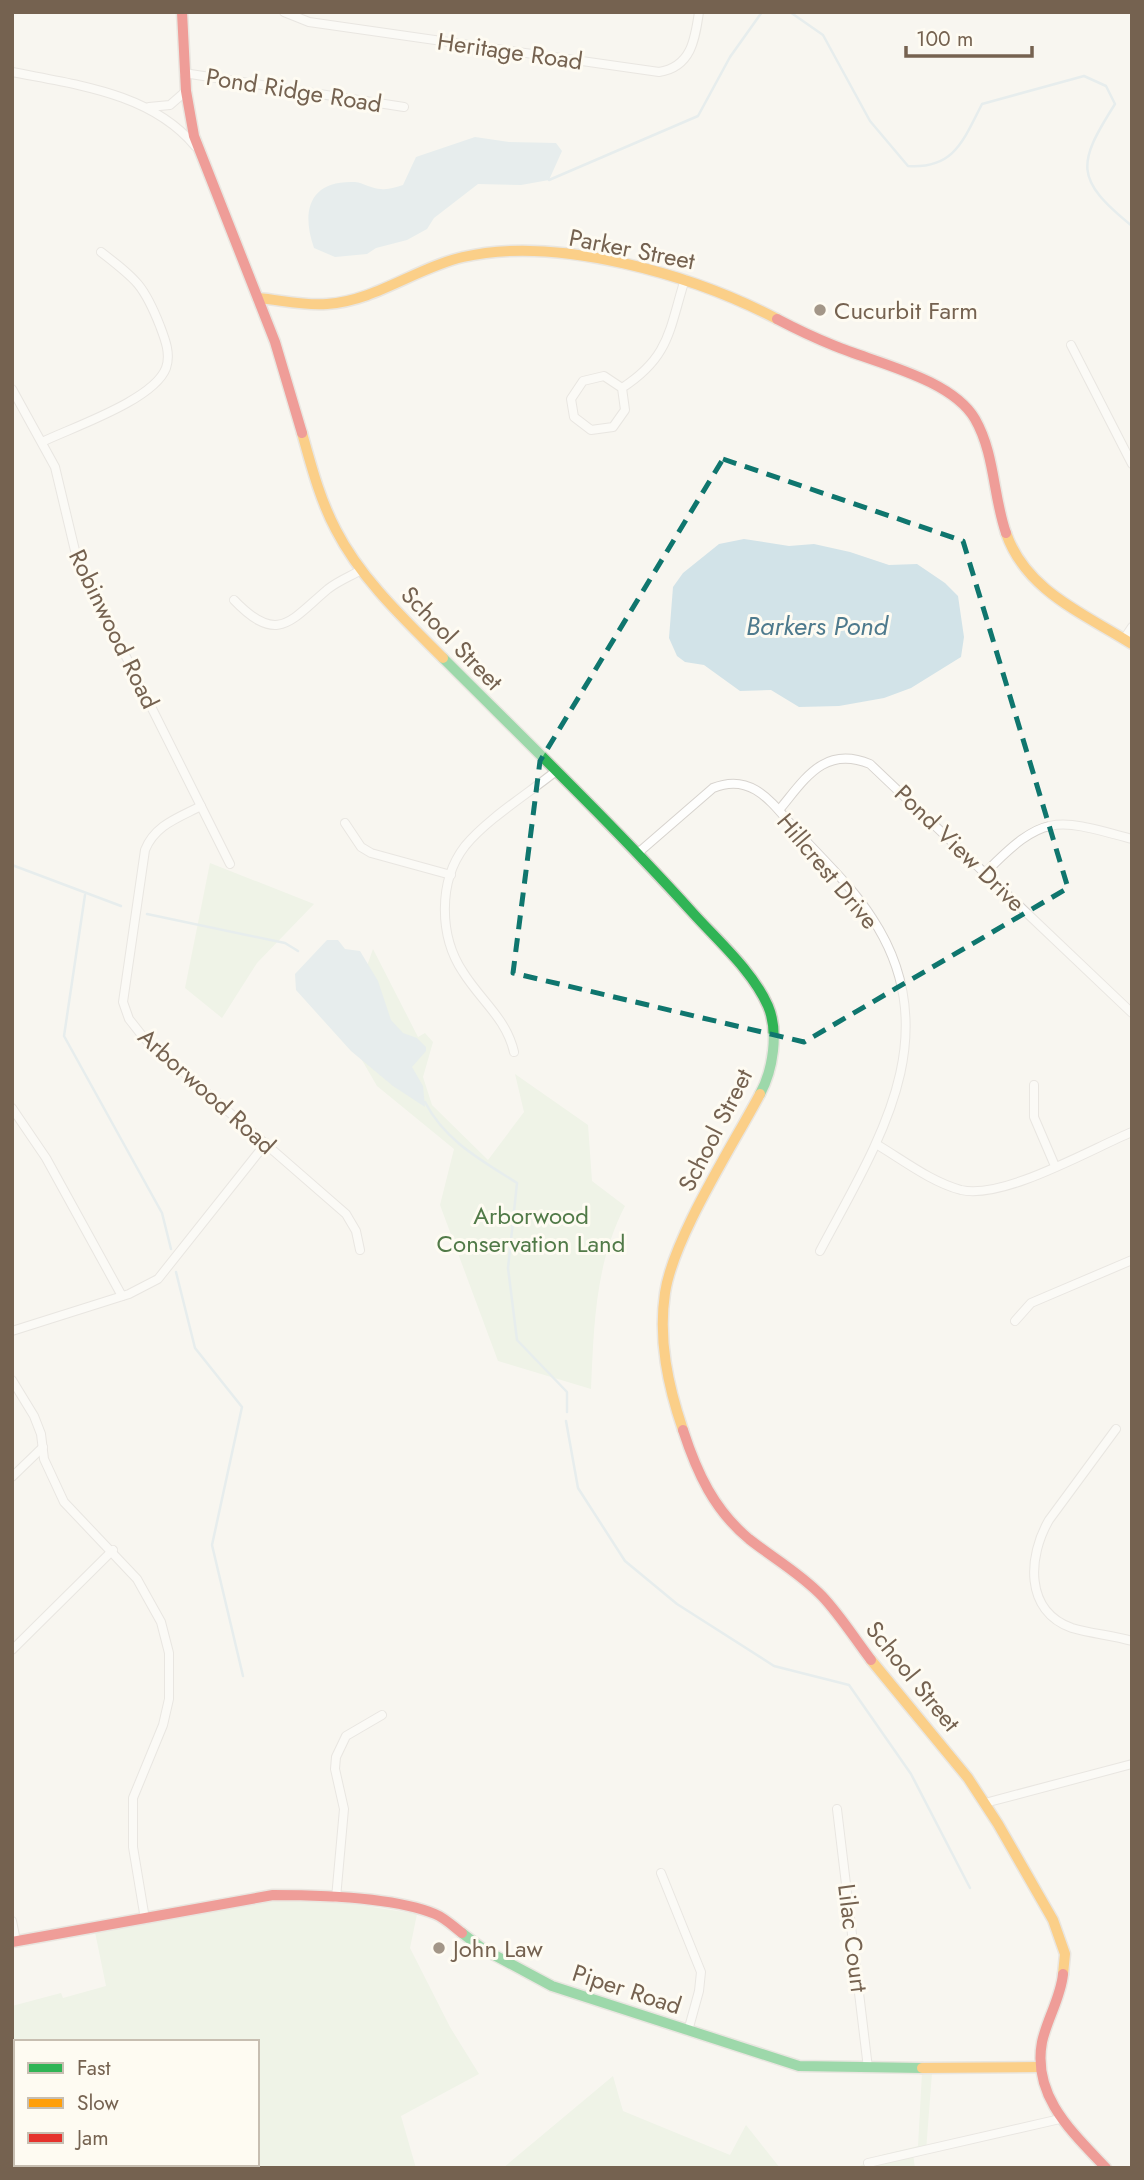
<svg xmlns="http://www.w3.org/2000/svg" width="1144" height="2180" font-family="Jost,sans-serif">
  <style>
    .green { fill: #e4efdb; fill-rule: evenodd }
    .water { fill: #d2e3e8 }
    .lines { fill: none; stroke-linecap: round; stroke-linejoin: round }
    .stream { stroke: #d2e3e8; stroke-width: 2.5 }
    .street-casing { stroke: #d7d3ce; stroke-width: 10 }
    .fast-casing { stroke: #d8d3cd; stroke-width: 13 }
    .slow-casing { stroke: #d8d3cd; stroke-width: 13 }
    .jam-casing { stroke: #d8d3cd; stroke-width: 13 }
    .street { stroke: #fefefd; stroke-width: 8 }
    .fast { stroke: #30b455; stroke-width: 10 }
    .slow { stroke: #ff9f0a; stroke-width: 10 }
    .jam { stroke: #e5322d; stroke-width: 10 }
    .marked { fill: none; stroke: #0f766e; stroke-width: 5; stroke-dasharray: 14 9; stroke-linejoin: round }
    .poi-dot { fill: #a39688; stroke: #fefbf2; stroke-width: 2.5 }
    .labels { text-anchor: middle; dominant-baseline: central; stroke-width: 6; stroke-linejoin: round; paint-order: stroke }
    .street-label { font-size: 24px; fill: #756250; stroke: #fefbf2 }
    .poi-label { font-size: 24px; fill: #756250; stroke: #fefbf2; text-anchor: start }
    .park-label { font-size: 24px; fill: #517a48; stroke: #fefbf2 }
    .water-label { font-size: 26px; font-style: italic; fill: #4e7a8d; stroke: #fefbf2 }
  </style>
  <rect width="100%" height="100%" fill="#f8f6f0"/>
  <g class="green">
    <path d="M210,863L314,904L257,963L222,1018L185,988Z"/>
    <path d="M373,949L418,1037L425,1033L433,1042L423,1077L432,1105L488,1160L524,1112L515,1074L588,1125L592,1181L625,1206C595,1264 594,1325 591,1389L498,1361L440,1205L454,1149L377,1086L322,991L367,966Z"/>
    <path d="M315,1898L417,1914L410,1948L450,2027L479,2074L401,2116L416,2168H12V2006L61,1993L63,1998L106,1986L95,1932L277,1899ZM16,2042H257V2164H16Z"/>
    <path d="M922,2073H932L926,2151L913,2154L915,2168H856L881,2155L918,2146Z"/>
    <path d="M613,2076L623,2111L730,2155L746,2125L780,2168H503Z"/>
  </g>
  <g class="water">
    <path d="M475,137L509,142L556,143L562,151L549,180L521,185L478,184L434,218L427,229L407,240L376,248L367,254L335,257L314,248C301,211 309,180 355,182C364,183 372,189 381,189C388,190 396,187 403,185L416,157Z"/>
    <path d="M744,539L789,546L814,544L850,552L889,565L917,564L945,583L958,596L964,637L961,657L911,688L884,698L839,706L799,707L771,690L740,691L704,665L685,662L677,656L669,638L673,587L683,573L719,544Z"/>
    <path d="M327,940H338L345,949L360,951L378,981L391,1020L403,1033L417,1038L426,1047V1051L412,1067L423,1086L425,1107L393,1086L351,1051L296,990L295,974Z"/>
  </g>
  <g class="lines">
    <g class="stream">
      <path d="M790,12L823,35L870,121L908,166C954,169 963,141 982,104L1084,76L1106,86L1115,104C1077,164 1074,179 1132,226"/>
      <path d="M549,180L698,116L730,57L762,12"/>
      <path d="M12,865L121,906"/>
      <path d="M85,895L64,1036L162,1213L171,1249"/>
      <path d="M147,914L285,943L298,951"/>
      <path d="M425,1102C445,1141 481,1160 517,1183L508,1268L517,1340L567,1392V1412"/>
      <path d="M176,1272L195,1348L242,1407L212,1545L243,1676"/>
      <path d="M566,1421L578,1488L625,1561L677,1604L774,1666L849,1685L911,1774L970,1888"/>
    </g>
    <defs>
      <g id="street">
        <path d="M284,12L309,22L659,72C691,67 695,40 699,12"/>
        <path d="M12,72C77,85 151,93 195,146"/>
        <path d="M184,73L404,107"/>
        <path d="M149,107L170,105L186,91"/>
        <path d="M1071,345L1132,464"/>
        <path d="M622,388L625,410L613,427L591,430L574,417L571,399L583,381L604,376L622,388C670,357 669,330 685,279"/>
        <path d="M12,389L55,467L77,559L230,864"/>
        <path d="M42,442C73,427 154,400 166,368C171,354 165,339 160,326C144,285 136,279 101,252"/>
        <path d="M234,600C278,646 291,620 328,589C338,581 351,576 361,570"/>
        <path d="M1124,639L1132,627"/>
        <path d="M201,806C178,818 155,825 145,850L123,1002L129,1019L144,1038L346,1214L356,1231L360,1250"/>
        <path d="M779,810C805,779 824,745 870,764L1132,1013"/>
        <path d="M345,823L361,847L371,853L451,875"/>
        <path d="M638,853L713,788C752,772 772,803 795,829C821,858 851,885 872,918C950,1036 876,1145 820,1251"/>
        <path d="M986,872C1044,813 1055,818 1132,839"/>
        <path d="M514,1052C506,1018 481,1001 463,972C439,936 438,881 465,846C487,819 529,793 556,771"/>
        <path d="M1034,1085V1117L1055,1166"/>
        <path d="M12,1108L46,1158L122,1296"/>
        <path d="M876,1144C903,1160 931,1182 961,1190C1003,1200 1091,1149 1132,1132"/>
        <path d="M1015,1321L1031,1303L1132,1260"/>
        <path d="M12,1331L129,1294L158,1279L266,1143"/>
        <path d="M12,1380L34,1416L41,1434L44,1459L64,1502L137,1579L161,1622L169,1653V1699L163,1725L133,1798V1847L145,1919"/>
        <path d="M1116,1429L1049,1520C1028,1556 1024,1611 1072,1628C1092,1634 1112,1635 1132,1641"/>
        <path d="M12,1477L43,1447"/>
        <path d="M12,1650L113,1550"/>
        <path d="M985,1803L1132,1764"/>
        <path d="M837,1809L868,2068"/>
        <path d="M661,1873L701,1972L699,1991L688,2031"/>
        <path d="M336,1898L344,1809L335,1769L336,1757L346,1736L382,1715"/>
        <path d="M12,1921L16,1941"/>
        <path d="M868,2163L1060,2119"/>
      </g>
      <g id="fast">
        <path d="M443,658C527,742 612,824 692,912C718,941 752,970 768,1006C779,1032 773,1070 760,1094"/>
        <path d="M462,1933L483,1949L552,1986L799,2066L922,2068"/>
      </g>
      <g id="slow">
        <path d="M258,298C281,300 304,306 327,304C375,301 416,268 463,257C557,235 693,275 777,319"/>
        <path d="M302,433C311,465 320,500 336,530C361,579 405,620 443,658"/>
        <path d="M1006,533C1026,591 1083,613 1132,644"/>
        <path d="M683,1430C668,1386 658,1340 665,1293C673,1238 733,1145 760,1094"/>
        <path d="M871,1660L968,1778L998,1824L1053,1920L1065,1954L1063,1974"/>
        <path d="M922,2068L1040,2067"/>
      </g>
      <g id="jam">
        <path d="M182,12L186,91L194,136L275,342L302,433"/>
        <path d="M777,319C796,329 815,338 835,346C876,363 952,379 975,419C995,454 993,496 1006,533"/>
        <path d="M683,1430C697,1473 714,1510 749,1539C773,1558 800,1573 822,1596C840,1615 855,1639 871,1660"/>
        <path d="M12,1942L273,1895C318,1895 394,1897 435,1914C445,1918 454,1927 462,1933"/>
        <path d="M1063,1974C1061,1997 1047,2019 1042,2042C1032,2096 1072,2132 1106,2168"/>
      </g>
    </defs>
    <use href="#street" class="street-casing"/>
    <use href="#fast" class="fast-casing"/>
    <use href="#slow" class="slow-casing"/>
    <use href="#jam" class="jam-casing"/>
    <use href="#street" class="street"/>
    <use href="#fast" class="fast"/>
    <use href="#slow" class="slow"/>
    <use href="#jam" class="jam"/>
  </g>
  <path d="M0 0H1144V2180H0ZM723,459L963,541L1068,888L804,1042L513,973L540,761Z" fill="#f8f6f0" fill-opacity=".55" fill-rule="evenodd"/>
  <path class="marked" d="M723,459L963,541L1068,888L804,1042L513,973L540,761Z"/>
  <g class="poi-dot">
    <circle cx="820" cy="310" r="7"/>
    <circle cx="439" cy="1948" r="7"/>
  </g>
  <g class="labels">
    <g class="street-label">
      <text transform="translate(510 51) rotate(8)">Heritage Road</text>
      <text transform="translate(294 90) rotate(9)">Pond Ridge Road</text>
      <text transform="translate(632 249) rotate(11)">Parker Street</text>
      <text transform="translate(114 629) rotate(64)">Robinwood Road</text>
      <text transform="translate(452 638) rotate(46)">School Street</text>
      <text transform="translate(960 848) rotate(44)">Pond View Drive</text>
      <text transform="translate(828 871) rotate(50)">Hillcrest Drive</text>
      <text transform="translate(207 1091) rotate(42)">Arborwood Road</text>
      <text transform="translate(715 1130) rotate(-63)">School Street</text>
      <text transform="translate(913 1676) rotate(51)">School Street</text>
      <text transform="translate(853 1938) rotate(83)">Lilac Court</text>
      <text transform="translate(627 1989) rotate(18)">Piper Road</text>
    </g>
    <g class="poi-label">
      <text x="834" y="310">Cucurbit Farm</text>
      <text x="453" y="1948">John Law</text>
    </g>
    <g class="park-label">
      <text x="531" y="1215">Arborwood<tspan x="531" dy="28">Conservation Land</tspan></text>
    </g>
    <g class="water-label">
      <text x="817" y="626">Barkers Pond</text>
    </g>
  </g>
  <rect width="1144" height="2180" fill="none" stroke="#756250" stroke-width="28"/>
  <rect x="14" y="2040" width="245" height="126" fill="#fefbf2" stroke="#c7beb1" stroke-width="2"/>
  <rect x="28" y="2063" width="35" height="10" fill="#30b455" stroke="#c7beb1" stroke-width="2"/>
  <text x="77" y="2075" font-size="21" fill="#756250">Fast</text>
  <rect x="28" y="2098" width="35" height="10" fill="#ff9f0a" stroke="#c7beb1" stroke-width="2"/>
  <text x="77" y="2110" font-size="21" fill="#756250">Slow</text>
  <rect x="28" y="2133" width="35" height="10" fill="#e5322d" stroke="#c7beb1" stroke-width="2"/>
  <text x="77" y="2145" font-size="21" fill="#756250">Jam</text>
  <path d="M906 46v10h126v-10" fill="none" stroke="#756250" stroke-width="3.5"/>
  <text x="916" y="46" font-size="21" fill="#756250" stroke="#fefbf2" stroke-width="5" paint-order="stroke">100 m</text>
</svg>
